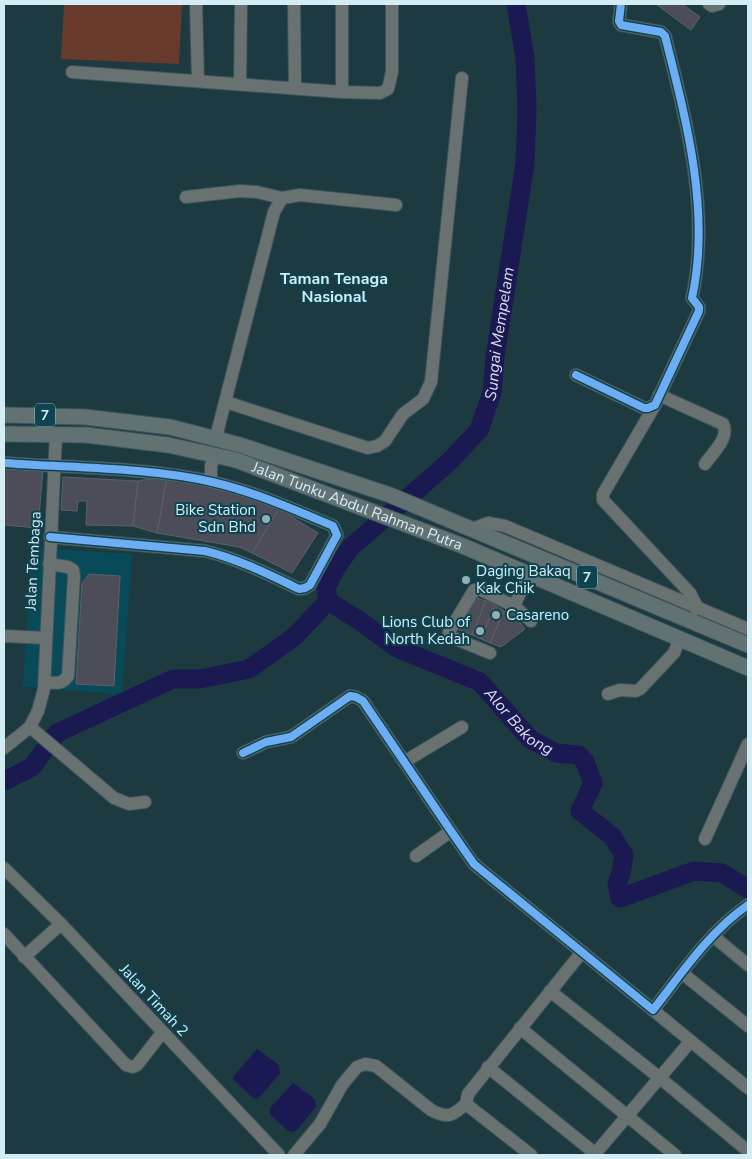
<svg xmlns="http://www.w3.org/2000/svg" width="752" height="1159" font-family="'Nunito Sans',sans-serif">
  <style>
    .built { fill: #084a58 }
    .green { fill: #683a2b }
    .water { fill: #1b1952 }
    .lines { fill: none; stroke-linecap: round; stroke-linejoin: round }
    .river { stroke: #1b1952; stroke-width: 19 }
    .building { fill: #4d4d59; stroke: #5b6169 }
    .minor-casing { stroke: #3d555b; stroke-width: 14 }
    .major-casing { stroke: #3d555b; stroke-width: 17 }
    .minor { stroke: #6a7271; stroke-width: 12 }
    .major { stroke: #627272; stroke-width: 15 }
    .cycleway-casing { stroke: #0e4350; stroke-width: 11 }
    .cycleway { stroke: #6dadf4; stroke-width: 8 }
    .poi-dot { fill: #94aeb6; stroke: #0e4350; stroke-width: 2 }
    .labels { text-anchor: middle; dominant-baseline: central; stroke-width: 4; stroke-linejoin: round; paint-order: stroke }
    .shield { fill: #0e4350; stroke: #99bac4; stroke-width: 1 }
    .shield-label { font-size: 14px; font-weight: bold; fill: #d4edf5 }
    .street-label { font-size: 15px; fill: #d4edf5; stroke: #0e4350 }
    .poi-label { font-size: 15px; fill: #d4edf5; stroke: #0e4350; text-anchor: end }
    .neighbourhood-label { font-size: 16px; font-weight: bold; fill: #d4edf5; stroke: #0e4350 }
    .water-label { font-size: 16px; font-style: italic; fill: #dbdef3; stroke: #0e4350 }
  </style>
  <rect width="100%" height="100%" fill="#1d3a41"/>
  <path class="built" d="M32,548L132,554L122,694L23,687Z"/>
  <path class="green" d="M64,4H182L179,64L61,59Z"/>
  <g class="water">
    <path d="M257,1049L279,1065L280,1073L261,1096L257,1099L252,1097L234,1080L233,1077Z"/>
    <path d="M293,1083L315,1099L316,1107L297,1130L293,1132L288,1131L270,1114V1108Z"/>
  </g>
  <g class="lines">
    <g class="river">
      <path id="s1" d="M328,601L326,587L336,568L351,547L448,463L479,430L492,393L495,357L525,164L527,109L525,58L516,4"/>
      <path id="s2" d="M328,601L360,621L397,648L480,682L530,739L556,753L579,755L585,762L593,783L580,811L612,836L624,855L621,873L617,884L620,898L694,871L722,873L748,889"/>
      <path d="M4,781L32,767L57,733L173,679H200L249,669L294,637L328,601"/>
    </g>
  </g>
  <g class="building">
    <path d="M656,4H682L700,17L691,30Z"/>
    <path d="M4,466L43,469L38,528L4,525Z"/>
    <path d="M167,476L265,498L279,509L252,553L239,547L157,533Z"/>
    <path d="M167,476L157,533L133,526L138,481Z"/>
    <path d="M63,477L138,481L133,526L86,525L87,501H78L77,511L61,510Z"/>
    <path d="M279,509L318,533L292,573L252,553Z"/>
    <path d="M89,574L120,576L114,686L76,684L82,583Z"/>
    <path d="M477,598L486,601L472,635L457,629Z"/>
    <path d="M486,601L495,605L481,639L472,635Z"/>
    <path d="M495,605L504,611L490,643L481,639Z"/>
    <path d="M504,611L514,615L525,629L501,647L490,643Z"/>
  </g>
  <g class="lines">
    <defs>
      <g id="minor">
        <path d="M196,4L198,80"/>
        <path d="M294,4L295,88"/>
        <path d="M342,4V92"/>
        <path d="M709,4L712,6L719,4"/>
        <path d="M72,72L342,92L380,93L388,89L392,72V4"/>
        <path d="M240,84L241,4"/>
        <path d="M186,197L240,191L257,192L282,198"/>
        <path d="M576,375L644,408H648L655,405L699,311V307L692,298C711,212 686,119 665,36L661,32L621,25L619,21L621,4"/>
        <path d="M659,395L723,424C730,438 713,452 705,464"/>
        <path d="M226,402L368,448L377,446L385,441L403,414L423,399L431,382L462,78"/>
        <path d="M655,405L603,494V500L690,593L697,607L696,609"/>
        <path d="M216,437L274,212L282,198L300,195L396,205"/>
        <path d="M4,463C70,468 147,467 212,482C255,492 293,509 333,526L337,535L310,585L305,588L299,589C268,574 238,559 205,551L50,537"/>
        <path d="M211,482V466L215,454"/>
        <path d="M472,529L488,523L505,526L748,629"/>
        <path d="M529,574L514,606L531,621"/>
        <path d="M4,636L46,638"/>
        <path d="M490,653L451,637L449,632L474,590L479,589L514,606"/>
        <path d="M45,682C55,683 62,685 68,676L74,576L73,570L68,567L49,564"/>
        <path d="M608,694L620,690L636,691L640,689L674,653L680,638"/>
        <path d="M30,727L114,798L129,804L145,802"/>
        <path d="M4,748L30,727L38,711L44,689L56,434"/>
        <path d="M243,753L266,742L291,737L350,696L356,697L363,701L451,831L474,864L653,1010C682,973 709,932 748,905"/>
        <path d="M404,762L462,727"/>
        <path d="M705,839L748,744"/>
        <path d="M416,856L451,831"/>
        <path d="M4,868L61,924L279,1155"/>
        <path d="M4,934L126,1065L133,1067L137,1065L162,1033"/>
        <path d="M713,936L748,965"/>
        <path d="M24,957L61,924"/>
        <path d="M682,973L748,1026"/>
        <path d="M550,991L660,1078L748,1151"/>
        <path d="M653,1010L748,1088"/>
        <path d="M520,1028L675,1155"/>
        <path d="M488,1067L597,1155"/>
        <path d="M466,1104L531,1155"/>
        <path d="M294,1155L320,1124L342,1085L357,1067L365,1064L376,1066L431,1110C448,1119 452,1116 466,1104L468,1094L582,952"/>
        <path d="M594,1155L690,1042"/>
      </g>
      <g id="major">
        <path d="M4,415L85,417L170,427L240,445L390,495L748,645"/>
        <path id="s3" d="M4,434L86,435L168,445L236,460L463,546L748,668"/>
      </g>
    </defs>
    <use href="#minor" class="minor-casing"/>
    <use href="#major" class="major-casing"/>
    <use href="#minor" class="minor"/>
    <use href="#major" class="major"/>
    <defs>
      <g id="cycleway">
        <path d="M576,375L644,408H648L655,405L699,311V307L692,298C711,212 686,119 665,36L661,32L621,25L619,21L621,4"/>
        <path d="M4,463C70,468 147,467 212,482C255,492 293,509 333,526L337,535L310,585L305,588L299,589C268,574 238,559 205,551L50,537"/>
        <path d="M243,753L266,742L291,737L350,696L356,697L363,701L451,831L474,864L653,1010C682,973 709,932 748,905"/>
      </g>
    </defs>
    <use href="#cycleway" class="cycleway-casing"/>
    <use href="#cycleway" class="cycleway"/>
  </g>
  <g class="poi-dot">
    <circle cx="266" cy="519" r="5"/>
    <circle cx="466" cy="580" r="5"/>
    <circle cx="496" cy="615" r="5"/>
    <circle cx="480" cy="631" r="5"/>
  </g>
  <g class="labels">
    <g class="shield">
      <rect x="35" y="403.5" width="20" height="23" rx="4"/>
      <rect x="577" y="565.5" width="20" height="23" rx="4"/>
    </g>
    <g class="shield-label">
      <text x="45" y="415">7</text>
      <text x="587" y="577">7</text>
    </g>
    <g class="street-label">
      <text stroke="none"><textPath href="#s3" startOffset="364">Jalan Tunku Abdul Rahman Putra</textPath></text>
      <text transform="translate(33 561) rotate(-87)">Jalan Tembaga</text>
      <text transform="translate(154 1000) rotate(47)">Jalan Timah 2</text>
    </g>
    <g class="poi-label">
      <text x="256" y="510">Bike Station<tspan x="256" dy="17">Sdn Bhd</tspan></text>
      <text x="476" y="571" text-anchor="start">Daging Bakaq<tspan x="476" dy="17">Kak Chik</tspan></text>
      <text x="506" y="615" text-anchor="start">Casareno</text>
      <text x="470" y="622">Lions Club of<tspan x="470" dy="17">North Kedah</tspan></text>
    </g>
    <g class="neighbourhood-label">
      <text x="334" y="279">Taman Tenaga<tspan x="334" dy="18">Nasional</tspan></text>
    </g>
    <g class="water-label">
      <text stroke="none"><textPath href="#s1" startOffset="334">Sungai Mempelam</textPath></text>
      <text stroke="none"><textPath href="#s2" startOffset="229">Alor Bakong</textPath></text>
    </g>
  </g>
  <rect width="752" height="1159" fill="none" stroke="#d4edf5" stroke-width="10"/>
</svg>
